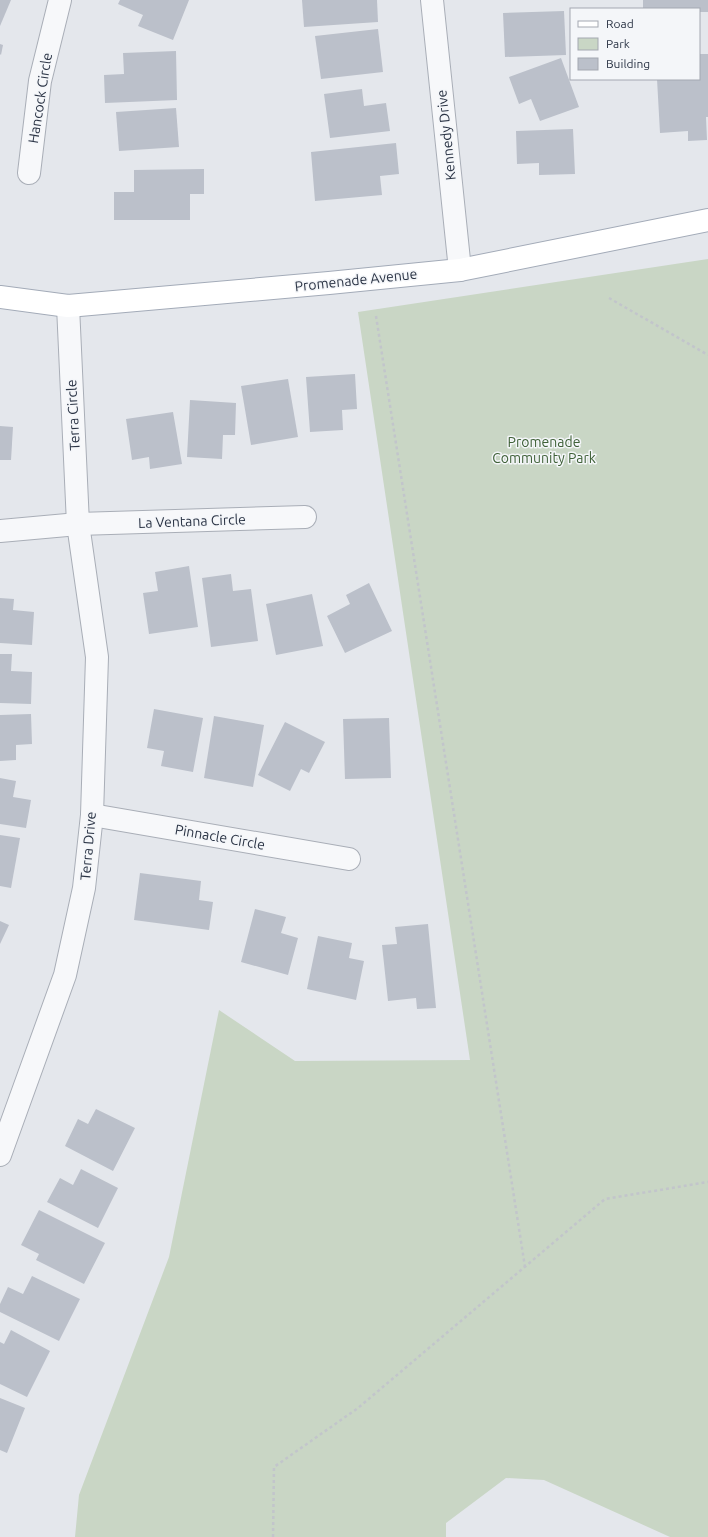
<svg xmlns="http://www.w3.org/2000/svg" width="708" height="1537" font-family="Ubuntu,sans-serif">
  <style>
    .green { fill: #c9d6c5 }
    .building { fill: #bbc0ca }
    .lines { fill: none; stroke-linecap: round; stroke-linejoin: round }
    .minor-casing { stroke: #a9aeb7; stroke-width: 24 }
    .major-casing { stroke: #a3abb8; stroke-width: 24 }
    .path { stroke: #c2c5cb; stroke-width: 2.5; stroke-dasharray: 3 3; stroke-linecap: butt }
    .minor { stroke: #f7f8fa; stroke-width: 22 }
    .major { stroke: #fff; stroke-width: 22 }
    .labels { text-anchor: middle; dominant-baseline: central; stroke-width: 3; stroke-linejoin: round; paint-order: stroke }
    .street-label { font-size: 14px; fill: #2b3445; stroke: #f4f6f9 }
    .park-label { font-size: 14px; fill: #3f6138; stroke: #f4f6f9 }
  </style>
  <rect width="100%" height="100%" fill="#e4e7ec"/>
  <path class="green" d="M708,259V1537H670L544,1480L506,1478L446,1523V1537H75L79,1495L169,1257L219,1010L295,1061L470,1060L358,312Z"/>
  <g class="building">
    <path d="M0,0H11L0,26Z"/>
    <path d="M120,0H189L173,40L138,26L143,15L118,4Z"/>
    <path d="M302,0H377L378,22L304,27Z"/>
    <path d="M643,0H708V12H699V9H643Z"/>
    <path d="M564,11L566,55L505,57L503,13Z"/>
    <path d="M378,29L383,72L321,79L315,36Z"/>
    <path d="M0,44L3,45L1,55L0,54Z"/>
    <path d="M176,51L177,100L105,103L104,75L124,74L123,53Z"/>
    <path d="M699,54H708V117H706L707,140L688,141V131L660,133L657,79H699Z"/>
    <path d="M561,58L579,107L540,121L531,99L519,104L509,77Z"/>
    <path d="M362,89L364,106L386,103L390,131L330,138L324,94Z"/>
    <path d="M176,108L179,147L119,151L116,112Z"/>
    <path d="M573,129L575,174L539,175V163L517,164L516,131Z"/>
    <path d="M396,143L399,174L380,176L382,195L315,201L311,152Z"/>
    <path d="M204,169V194H190V220H114V192H134V170Z"/>
    <path d="M355,374L357,409L342,410L343,430L310,432L306,377Z"/>
    <path d="M288,379L298,437L251,445L241,386Z"/>
    <path d="M190,400L236,403L235,435H223L222,459L187,457Z"/>
    <path d="M173,412L182,464L150,469L149,457L132,460L126,419Z"/>
    <path d="M0,426L13,427L11,460H0Z"/>
    <path d="M189,566L198,627L149,634L143,593L158,591L155,572Z"/>
    <path d="M231,574L233,591L251,589L258,641L211,647L202,578Z"/>
    <path d="M369,583L392,631L345,653L327,616L350,604L346,595Z"/>
    <path d="M312,594L323,646L276,655L266,604Z"/>
    <path d="M0,598L14,599L13,610L34,612L32,645L0,643Z"/>
    <path d="M0,654H12L11,671L32,672L31,704L0,703Z"/>
    <path d="M154,709L203,718L193,772L161,766L164,751L147,748Z"/>
    <path d="M31,714L32,744L16,745V760L0,761V715Z"/>
    <path d="M214,716L264,725L253,787L204,778Z"/>
    <path d="M389,718L391,778L345,779L343,719Z"/>
    <path d="M285,722L325,742L309,773L301,769L290,791L258,775Z"/>
    <path d="M0,778L16,781L13,797L31,800L26,828L0,824Z"/>
    <path d="M0,835L20,838L11,888L0,886Z"/>
    <path d="M140,873L201,881L199,900L213,902L209,930L134,920Z"/>
    <path d="M255,909L286,917L281,933L298,938L288,975L241,962Z"/>
    <path d="M0,921L9,925L0,944Z"/>
    <path d="M428,924L436,1008L417,1009L416,998L388,1001L382,945L397,944L395,927Z"/>
    <path d="M318,936L352,943L349,958L364,961L356,1000L307,989Z"/>
    <path d="M96,1109L135,1128L113,1171L65,1146L78,1119L88,1124Z"/>
    <path d="M81,1169L118,1188L98,1228L47,1202L60,1178L73,1185Z"/>
    <path d="M39,1210L105,1243L84,1284L36,1260L39,1254L21,1245Z"/>
    <path d="M32,1276L80,1299L59,1341L0,1312V1304L8,1287L23,1294Z"/>
    <path d="M11,1330L50,1351L27,1397L0,1384V1342L4,1344Z"/>
    <path d="M0,1398L25,1408L7,1453L0,1450Z"/>
  </g>
  <g class="lines">
    <defs>
      <g id="minor">
        <path d="M432,0L460,270"/>
        <path d="M29,173L40,81L60,0"/>
        <path d="M0,531L78,524L305,517"/>
        <path d="M92,815L349,859"/>
        <path d="M0,1155L65,975L84,888L92,815L97,657L78,524L68,306"/>
      </g>
      <path id="major" d="M0,297L68,306L329,283L460,270L708,220"/>
    </defs>
    <use href="#minor" class="minor-casing"/>
    <use href="#major" class="major-casing"/>
    <g class="path">
      <path d="M609,298L708,355"/>
      <path d="M376,316L525,1267"/>
      <path d="M273,1537L274,1467L358,1408L605,1199L708,1182"/>
    </g>
    <use href="#minor" class="minor"/>
    <use href="#major" class="major"/>
  </g>
  <g class="labels">
    <g class="street-label">
      <text transform="translate(40 98) rotate(-81)">Hancock Circle</text>
      <text transform="translate(446 135) rotate(-96)">Kennedy Drive</text>
      <text transform="translate(356 280) rotate(-6)">Promenade Avenue</text>
      <text transform="translate(73 415) rotate(-93)">Terra Circle</text>
      <text transform="translate(192 521) rotate(-2)">La Ventana Circle</text>
      <text transform="translate(220 837) rotate(10)">Pinnacle Circle</text>
      <text transform="translate(88 846) rotate(-85)">Terra Drive</text>
    </g>
    <g class="park-label">
      <text x="544" y="442">Promenade<tspan x="544" dy="16">Community Park</tspan></text>
    </g>
  </g>
  <rect x="570" y="8" width="130" height="72" fill="#f4f6f9" stroke="#a4a8b1"/>
  <rect x="578" y="21" width="20" height="6" fill="#ffffff" stroke="#a4a8b1"/>
  <text x="606" y="28" font-size="12" fill="#2b3445">Road</text>
  <rect x="578" y="38" width="20" height="12" fill="#c9d6c5" stroke="#a4a8b1"/>
  <text x="606" y="48" font-size="12" fill="#2b3445">Park</text>
  <rect x="578" y="58" width="20" height="12" fill="#bbc0ca" stroke="#a4a8b1"/>
  <text x="606" y="68" font-size="12" fill="#2b3445">Building</text>
</svg>
